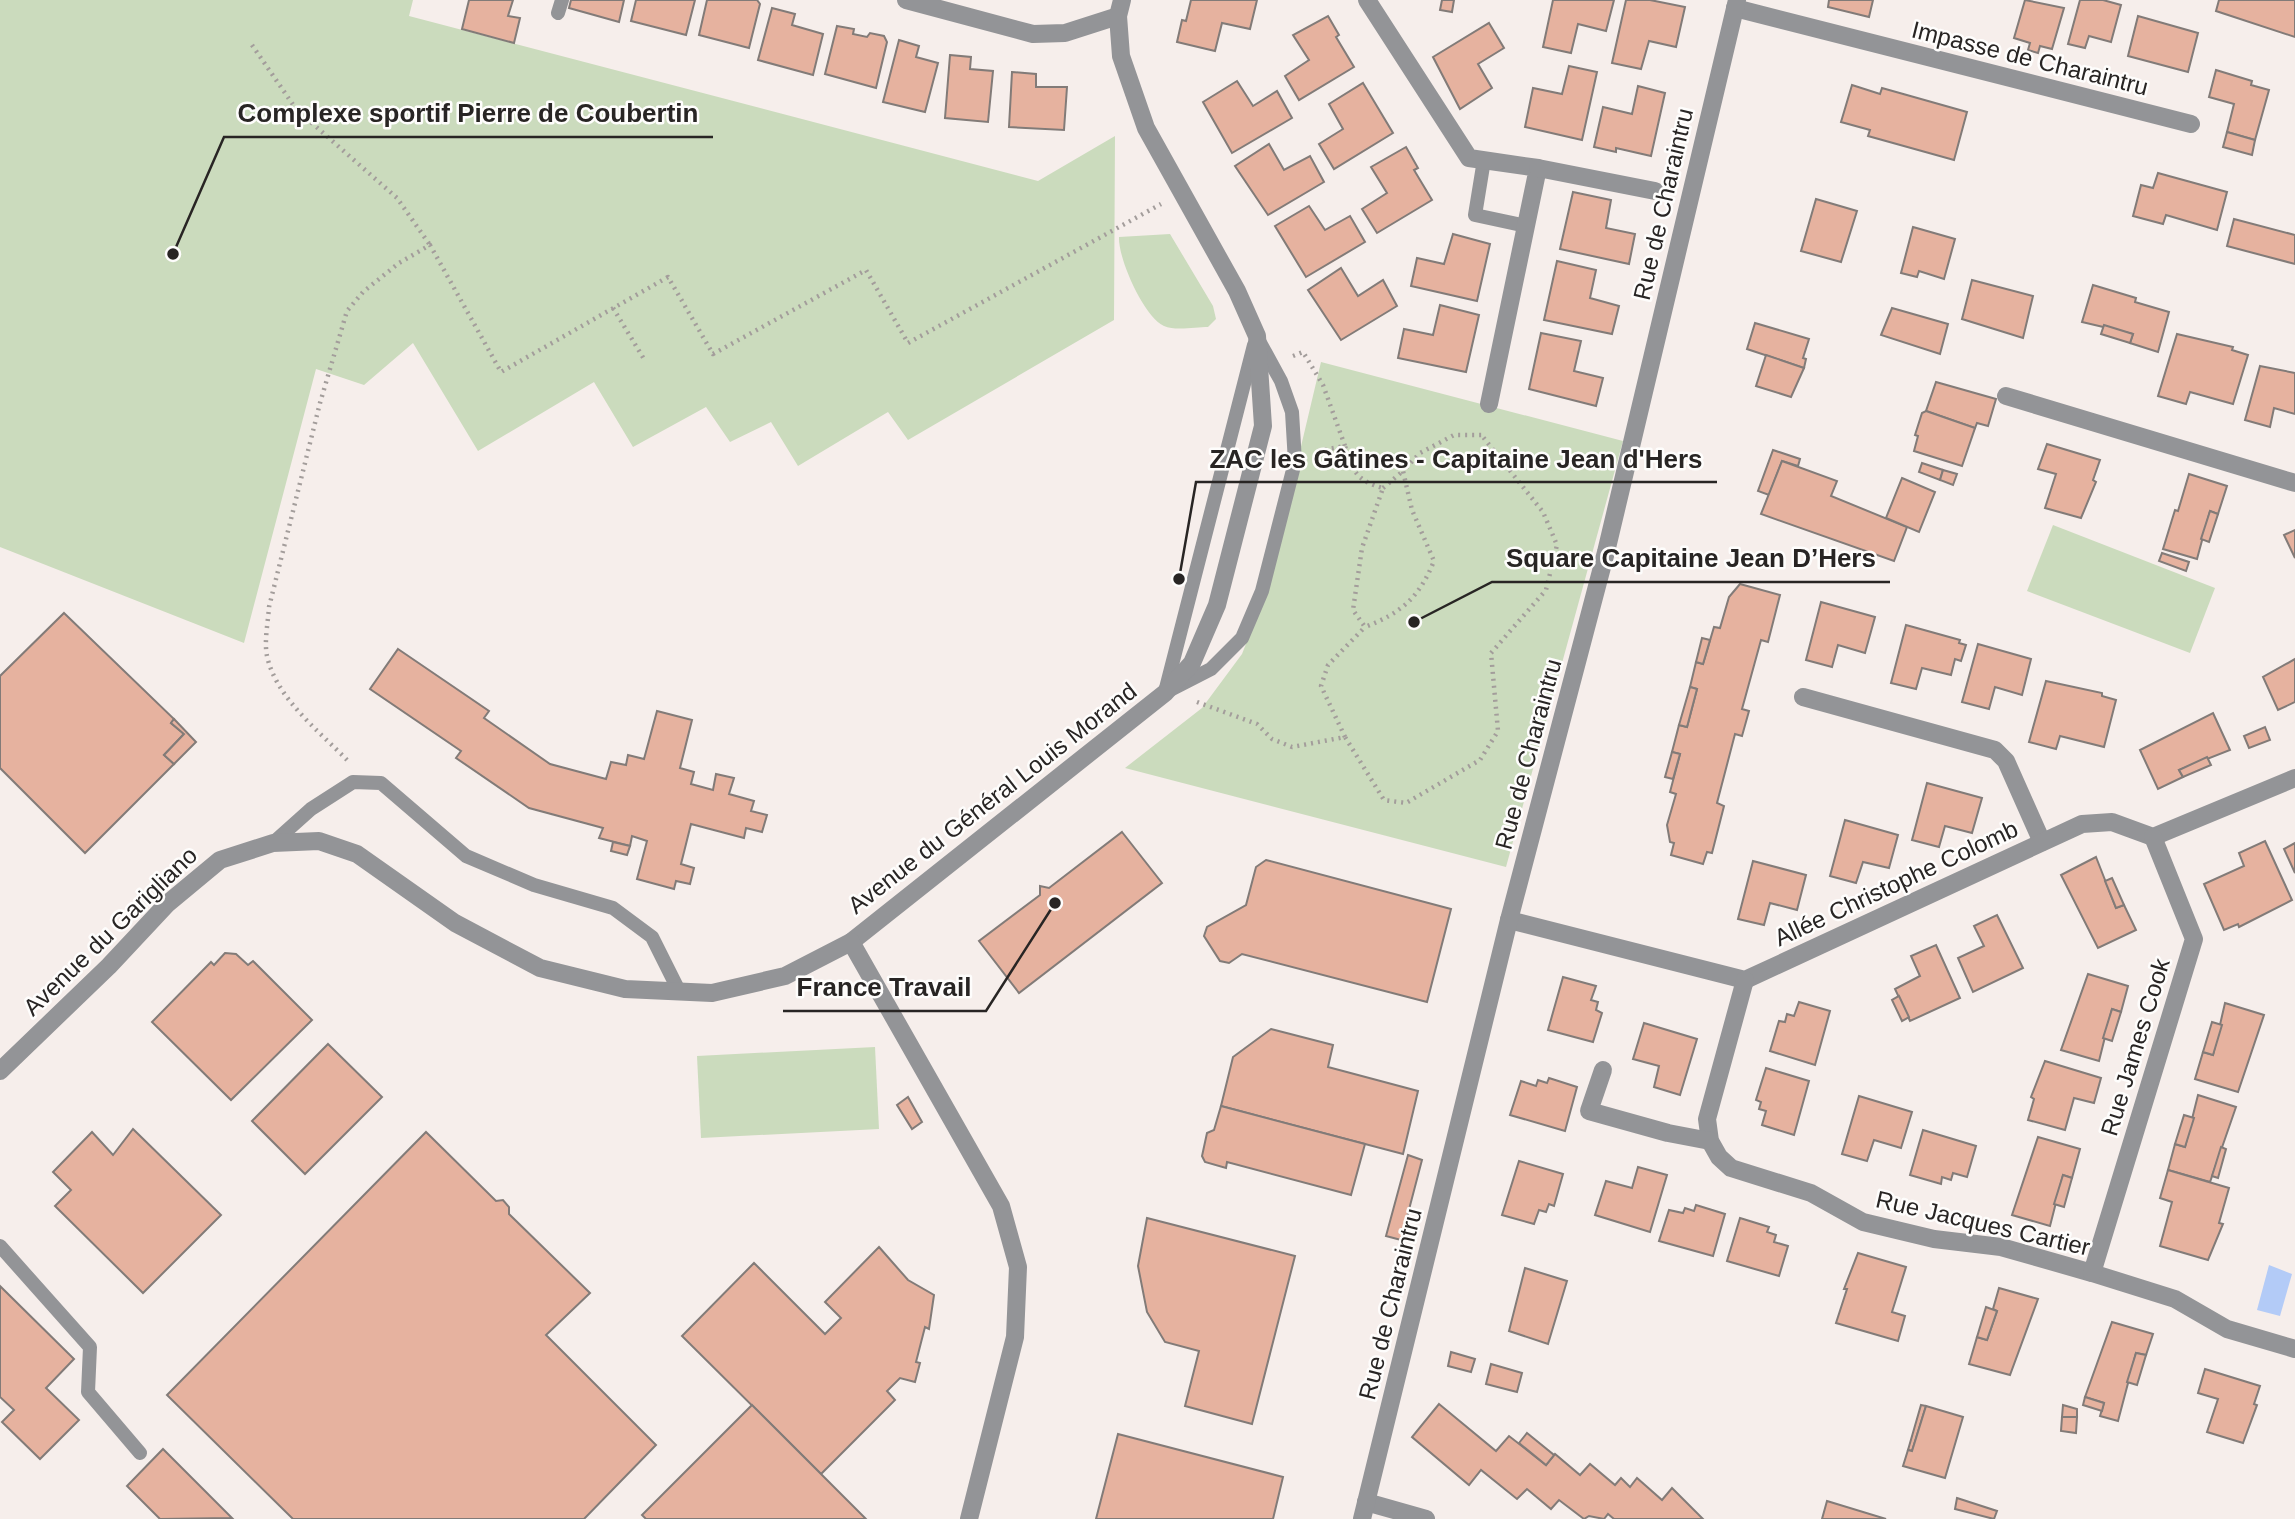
<svg xmlns="http://www.w3.org/2000/svg" width="2295" height="1519" font-family="Arial,sans-serif">
  <style>
    .green { fill: #cbdbbd }
    .water { fill: #b3cbf7 }
    .building { fill: #e6b29f; stroke: #827b78; stroke-width: 2 }
    .lines { fill: none; stroke-linecap: round; stroke-linejoin: round }
    .path { stroke: #a39d9b; stroke-width: 4.5; stroke-dasharray: 2 5; stroke-linecap: butt }
    .lane { stroke: #939497; stroke-width: 14 }
    .street { stroke: #939497; stroke-width: 18 }
    .labels { text-anchor: middle; dominant-baseline: central; stroke-width: 5; stroke-linejoin: round; paint-order: stroke }
    .street-label { font-size: 24px; fill: #282524; stroke: #fefdfc }
    .leader { fill: none; stroke: #282524; stroke-width: 2.5 }
    .callout-dot { fill: #282524; stroke: #fefdfc; stroke-width: 2.5 }
    .callout-label { font-size: 26px; text-anchor: middle; font-weight: bold; fill: #282524; stroke: #fefdfc; stroke-width: 5; stroke-linejoin: round; paint-order: stroke }
  </style>
  <rect width="100%" height="100%" fill="#f6eeeb"/>
  <g class="green">
    <path d="M0,0H413L409,16L1038,181L1115,136L1114,320L908,440L888,412L798,466L771,422L730,442L706,407L633,447L594,382L478,451L413,343L364,385L316,369L244,643L0,547Z"/>
    <path d="M1170,234L1213,306L1216,319L1208,327C1196,327 1175,331 1164,326C1144,317 1118,259 1119,237Z"/>
    <path d="M1321,362L1623,441L1506,867L1125,768L1202,708L1242,654L1267,590Z"/>
    <path d="M2053,525L2215,588L2190,653L2027,591Z"/>
    <path d="M875,1047L879,1129L701,1138L697,1056Z"/>
  </g>
  <path class="water" d="M2269,1265L2292,1274L2280,1316L2257,1310Z"/>
  <g class="building">
    <path d="M469,0H513L508,16L520,18L514,43L462,29Z"/>
    <path d="M571,0H624L619,22L569,8Z"/>
    <path d="M636,0H695L686,35L631,21Z"/>
    <path d="M707,0H757L760,4L749,48L699,35Z"/>
    <path d="M1191,0H1257L1250,29L1222,23L1215,51L1177,42L1182,20L1186,21Z"/>
    <path d="M1442,0H1454L1452,12L1440,10Z"/>
    <path d="M1553,0H1614L1606,31L1578,24L1571,53L1543,47Z"/>
    <path d="M1650,0L1685,7L1676,47L1649,41L1641,69L1612,63L1626,0Z"/>
    <path d="M1829,0H1873L1869,17L1828,7Z"/>
    <path d="M2025,0L2064,8L2052,49L2040,46L2038,53L2028,50L2030,43L2014,38Z"/>
    <path d="M2080,0H2103L2121,5L2111,42L2089,36L2085,48L2068,44Z"/>
    <path d="M2219,0H2295V37L2216,11Z"/>
    <path d="M772,8L795,14L792,25L823,34L813,75L758,60Z"/>
    <path d="M1328,16L1339,35L1336,37L1354,67L1299,100L1285,76L1309,60L1293,35Z"/>
    <path d="M2138,16L2198,33L2188,72L2128,56Z"/>
    <path d="M1489,23L1504,48L1478,64L1492,88L1460,109L1433,57Z"/>
    <path d="M837,26L854,29L853,34L867,37L870,33L884,36L887,42L876,88L825,74Z"/>
    <path d="M899,40L919,46L916,57L938,63L925,112L883,102Z"/>
    <path d="M950,55L971,57L970,69L993,71L988,122L945,118Z"/>
    <path d="M1569,66L1597,72L1582,140L1525,127L1533,88L1562,94Z"/>
    <path d="M2216,70L2252,81L2251,85L2269,90L2255,140L2227,132L2234,104L2209,97Z"/>
    <path d="M1012,72L1036,74V87H1067L1064,130L1009,127Z"/>
    <path d="M1237,81L1253,106L1277,91L1292,118L1232,153L1203,102Z"/>
    <path d="M1363,83L1393,133L1334,169L1319,144L1343,129L1329,104Z"/>
    <path d="M1852,85L1880,94L1882,88L1967,112L1954,160L1868,136L1870,130L1841,122Z"/>
    <path d="M1638,86L1665,93L1651,156L1616,148V152L1594,147L1603,107L1632,114Z"/>
    <path d="M2227,132L2255,140L2252,155L2223,147Z"/>
    <path d="M1269,144L1284,170L1310,156L1324,182L1268,215L1235,166Z"/>
    <path d="M1406,147L1418,168L1414,170L1432,200L1377,233L1362,209L1387,193L1371,167Z"/>
    <path d="M2158,173L2227,192L2217,230L2166,215L2163,224L2133,216L2141,185L2153,188Z"/>
    <path d="M1573,192L1611,200L1606,228L1635,234L1629,264L1560,249Z"/>
    <path d="M1816,199L1857,211L1841,262L1801,251Z"/>
    <path d="M1309,206L1325,230L1350,216L1365,242L1306,277L1275,226Z"/>
    <path d="M2234,219L2295,235V264L2227,246Z"/>
    <path d="M1913,227L1955,239L1944,279L1919,271L1917,277L1901,273Z"/>
    <path d="M1453,234L1490,244L1477,301L1411,286L1417,258L1444,264Z"/>
    <path d="M1557,261L1596,270L1590,298L1619,306L1612,334L1544,320Z"/>
    <path d="M1341,268L1358,296L1383,280L1397,306L1341,340L1308,290Z"/>
    <path d="M1972,280L2033,296L2023,338L1962,319Z"/>
    <path d="M2093,285L2136,298L2135,302L2169,312L2158,352L2130,343L2133,334L2082,322Z"/>
    <path d="M1440,305L1479,315L1466,372L1398,358L1404,329L1433,335Z"/>
    <path d="M1892,308L1948,324L1940,354L1881,335Z"/>
    <path d="M1755,323L1809,339L1803,358L1806,359L1804,368L1747,349Z"/>
    <path d="M2104,325L2133,334L2130,343L2101,334Z"/>
    <path d="M1541,333L1581,341L1574,371L1603,378L1596,406L1529,389Z"/>
    <path d="M2177,334L2233,347L2232,350L2248,355L2233,404L2190,392L2186,404L2158,396Z"/>
    <path d="M1766,355L1804,368L1791,397L1756,386Z"/>
    <path d="M2260,366L2295,373V414L2274,408L2270,427L2245,420Z"/>
    <path d="M1936,382L1996,399L1988,426L1977,423L1975,428L1926,411Z"/>
    <path d="M1926,411L1975,428L1962,466L1914,451L1918,436L1915,435L1922,413Z"/>
    <path d="M2047,444L2100,460L2093,480L2096,482L2081,518L2045,508L2056,474L2038,469Z"/>
    <path d="M1773,450L1800,459L1798,466L1782,461L1769,495L1758,491Z"/>
    <path d="M1782,461L1837,481L1831,496L1907,527L1894,561L1761,514Z"/>
    <path d="M1922,463L1943,470L1940,480L1919,472Z"/>
    <path d="M1943,470L1957,474L1953,485L1940,480Z"/>
    <path d="M2189,474L2227,486L2218,514L2210,511L2197,559L2163,549L2175,510L2178,511Z"/>
    <path d="M1902,478L1935,492L1919,532L1886,518Z"/>
    <path d="M2210,511L2218,514L2209,542L2201,539Z"/>
    <path d="M2295,530V558L2284,535Z"/>
    <path d="M2162,553L2189,562L2186,571L2159,561Z"/>
    <path d="M1740,584L1780,595L1768,642L1761,640L1742,709L1749,711L1742,736L1735,734L1717,803L1724,806L1712,853L1707,852L1703,864L1671,855L1674,843L1670,842L1667,825L1676,794L1670,792L1680,754L1672,752L1679,725L1687,727L1697,689L1690,687L1696,662L1703,664L1714,627L1720,628L1729,597Z"/>
    <path d="M1821,602L1875,617L1865,653L1838,645L1832,667L1806,660Z"/>
    <path d="M64,613L174,719L171,723L184,734L164,755L174,764L85,853L0,768V676Z"/>
    <path d="M1906,625L1960,640L1959,643L1966,645L1961,661L1955,659L1951,675L1922,668L1916,689L1891,683Z"/>
    <path d="M1702,638L1710,640L1703,664L1696,662Z"/>
    <path d="M1978,644L2031,659L2022,695L1995,687L1989,709L1962,702Z"/>
    <path d="M398,649L489,711L484,718L550,764L606,779L611,762L626,765L628,755L644,759L657,711L692,720L680,768L694,772L691,784L713,790L716,774L734,778L729,794L754,801L751,811L767,815L762,832L746,828L744,838L691,824L681,864L694,868L690,884L676,881L674,889L637,879L647,841L632,836L630,846L599,838L603,828L529,808L456,758L461,751L370,689Z"/>
    <path d="M2295,659V702L2278,710L2263,677Z"/>
    <path d="M2046,681L2102,693V696L2116,700L2104,747L2060,736L2056,749L2029,742Z"/>
    <path d="M1690,687L1697,689L1687,727L1679,725Z"/>
    <path d="M2213,713L2230,750L2179,770L2183,777L2158,789L2140,750Z"/>
    <path d="M174,719L196,742L174,764L164,755L184,734L171,723Z"/>
    <path d="M2265,727L2270,740L2249,748L2244,736Z"/>
    <path d="M1672,752L1680,754L1673,779L1665,777Z"/>
    <path d="M2207,757L2211,765L2183,777L2179,770Z"/>
    <path d="M1927,783L1982,798L1972,833L1945,826L1939,847L1912,840Z"/>
    <path d="M1845,820L1898,835L1889,868L1863,862L1856,883L1830,876Z"/>
    <path d="M1122,832L1162,883L1019,993L979,941L1040,895V886L1049,888Z"/>
    <path d="M2265,841L2292,900L2239,927L2238,924L2224,930L2204,884L2244,866L2239,853Z"/>
    <path d="M613,842L630,846L627,855L611,851Z"/>
    <path d="M2295,843V873L2284,849Z"/>
    <path d="M2096,857L2116,908L2124,905L2136,930L2098,948L2061,875Z"/>
    <path d="M1266,860L1451,909L1427,1002L1242,954L1229,963L1220,961L1204,936L1207,927L1246,905L1256,867Z"/>
    <path d="M1753,861L1806,875L1797,910L1770,903L1764,925L1738,919Z"/>
    <path d="M2112,878L2124,905L2116,908L2105,881Z"/>
    <path d="M1997,915L2023,968L1973,992L1958,958L1984,946L1974,926Z"/>
    <path d="M1936,945L1960,998L1910,1021L1895,989L1920,976L1911,956Z"/>
    <path d="M225,953L236,954L248,965L253,961L312,1020L231,1100L152,1022L211,962L214,965Z"/>
    <path d="M2088,974L2128,986L2121,1012L2112,1009L2099,1061L2061,1050Z"/>
    <path d="M1563,977L1596,986L1591,1000L1598,1002L1596,1010L1602,1013L1593,1042L1548,1030Z"/>
    <path d="M1899,996L1909,1017L1902,1021L1892,1000Z"/>
    <path d="M1799,1002L1830,1011L1815,1065L1770,1051L1779,1021L1785,1022L1787,1014L1794,1016Z"/>
    <path d="M2225,1003L2264,1015L2238,1092L2195,1079L2203,1052L2213,1055Z"/>
    <path d="M2112,1009L2121,1012L2112,1041L2103,1038Z"/>
    <path d="M2212,1022L2222,1025L2213,1055L2203,1052Z"/>
    <path d="M1644,1023L1697,1039L1680,1095L1654,1087L1659,1066L1633,1059Z"/>
    <path d="M1271,1029L1333,1045L1328,1067L1418,1091L1403,1154L1221,1106L1233,1057Z"/>
    <path d="M328,1044L382,1097L305,1174L252,1121Z"/>
    <path d="M2045,1061L2101,1078L2094,1103L2074,1098L2065,1130L2028,1120L2034,1099L2031,1097Z"/>
    <path d="M1766,1068L1809,1081L1794,1135L1762,1125L1766,1111L1759,1109L1761,1102L1756,1100Z"/>
    <path d="M1549,1078L1577,1087L1565,1131L1510,1115L1521,1081L1536,1086L1538,1080L1547,1083Z"/>
    <path d="M2198,1095L2236,1107L2210,1182L2168,1170L2175,1144L2185,1147Z"/>
    <path d="M1859,1096L1912,1112L1901,1148L1874,1140L1867,1161L1842,1154Z"/>
    <path d="M908,1097L922,1122L912,1129L897,1105Z"/>
    <path d="M1221,1106L1365,1144L1351,1195L1227,1162L1226,1168L1205,1162L1202,1156L1207,1133L1214,1130Z"/>
    <path d="M2184,1115L2194,1118L2185,1147L2175,1144Z"/>
    <path d="M133,1129L221,1215L143,1293L55,1206L71,1190L53,1172L92,1132L113,1155Z"/>
    <path d="M1923,1130L1976,1146L1967,1177L1953,1173L1951,1180L1942,1177L1941,1184L1910,1175Z"/>
    <path d="M426,1132L496,1201L503,1200L509,1207V1214L590,1293L546,1335L656,1445L584,1519H293L167,1395Z"/>
    <path d="M2038,1137L2080,1149L2072,1178L2063,1175L2050,1226L2012,1215Z"/>
    <path d="M2221,1147L2226,1149L2218,1178L2212,1176Z"/>
    <path d="M1408,1155L1422,1160L1401,1240L1386,1236Z"/>
    <path d="M1519,1161L1563,1174L1554,1206L1549,1204L1546,1212L1539,1210L1534,1224L1502,1215Z"/>
    <path d="M1638,1167L1667,1175L1650,1232L1595,1215L1606,1181L1632,1188Z"/>
    <path d="M2168,1170L2229,1188L2219,1223L2223,1224L2208,1260L2160,1246L2172,1202L2160,1198Z"/>
    <path d="M2063,1175L2072,1178L2064,1207L2054,1204Z"/>
    <path d="M1696,1205L1725,1214L1713,1256L1659,1241L1669,1210L1683,1213L1685,1208L1694,1211Z"/>
    <path d="M1147,1218L1295,1256L1252,1424L1185,1406L1199,1351L1165,1342L1147,1312L1138,1266Z"/>
    <path d="M1740,1218L1769,1227L1767,1232L1776,1235L1774,1242L1788,1246L1779,1276L1727,1261Z"/>
    <path d="M879,1247L908,1280L934,1295L929,1329L925,1327L916,1362L920,1363L915,1382L900,1378L887,1391L895,1400L821,1474L682,1336L754,1263L825,1334L841,1318L825,1302Z"/>
    <path d="M1858,1253L1906,1267L1892,1312L1905,1316L1898,1341L1836,1323L1847,1289H1844Z"/>
    <path d="M1525,1268L1567,1281L1548,1344L1509,1331Z"/>
    <path d="M0,1286L74,1359L46,1388L79,1420L40,1459L2,1422L14,1410L0,1397Z"/>
    <path d="M1999,1288L2038,1299L2010,1375L1969,1364L1977,1337L1987,1340L1997,1311L1993,1309Z"/>
    <path d="M1986,1307L1997,1311L1987,1340L1977,1337Z"/>
    <path d="M2112,1322L2153,1334L2146,1355L2136,1353L2118,1421L2100,1416L2104,1403L2085,1397Z"/>
    <path d="M1451,1352L1475,1359L1471,1372L1448,1366Z"/>
    <path d="M2136,1353L2146,1355L2137,1385L2127,1382Z"/>
    <path d="M1491,1364L1522,1373L1517,1392L1486,1384Z"/>
    <path d="M2205,1369L2260,1386L2254,1404L2257,1405L2243,1443L2207,1432L2218,1399L2198,1393Z"/>
    <path d="M2085,1397L2104,1403L2102,1411L2083,1405Z"/>
    <path d="M1439,1404L1496,1451L1509,1436L1546,1465L1555,1454L1580,1475L1590,1464L1615,1485L1621,1478L1630,1487L1637,1478L1662,1500L1672,1488L1703,1519H1614L1608,1514L1604,1519L1589,1516L1584,1519L1559,1500L1551,1509L1527,1489L1517,1499L1481,1470L1469,1485L1412,1437Z"/>
    <path d="M752,1405L866,1519H646L642,1515Z"/>
    <path d="M1921,1405L1926,1406L1912,1451L1908,1450Z"/>
    <path d="M2063,1405L2077,1409V1417H2062Z"/>
    <path d="M1926,1406L1963,1417L1945,1478L1903,1466L1908,1450L1912,1451Z"/>
    <path d="M2062,1417H2077L2076,1433L2061,1431Z"/>
    <path d="M1527,1433L1554,1455L1546,1465L1519,1443Z"/>
    <path d="M1118,1434L1283,1477L1273,1519H1096Z"/>
    <path d="M163,1449L232,1518L160,1519L127,1486Z"/>
    <path d="M1957,1498L1997,1511L1994,1519L1955,1509Z"/>
    <path d="M1827,1501L1886,1519H1822Z"/>
  </g>
  <g class="lines">
    <g class="path">
      <path d="M252,45L296,109L397,198L430,245"/>
      <path d="M613,308L644,359"/>
      <path d="M1293,356L1303,352L1323,385L1345,446"/>
      <path d="M1318,451L1345,446C1352,471 1357,481 1383,488L1362,548L1353,610L1365,627C1401,613 1419,598 1434,561L1412,510L1403,471L1420,453L1454,435H1483"/>
      <path d="M1383,488L1403,471"/>
      <path d="M1197,702L1257,724L1272,739L1292,747L1345,737L1384,800L1406,803L1480,760L1498,731L1491,653L1546,590L1557,545L1543,512L1483,437"/>
      <path d="M1345,737L1321,686L1328,665L1365,627"/>
      <path d="M347,760C319,731 276,698 267,656C264,641 268,623 269,607L320,403L347,311L363,292L399,263L430,245L501,372L668,277L713,354L866,270L908,343L1161,204"/>
    </g>
    <g class="lane">
      <path d="M558,13L562,0"/>
      <path d="M1484,160L1475,215L1526,226"/>
      <path d="M1172,689L1211,669L1242,638L1262,591L1295,462L1292,412L1281,381L1258,339"/>
      <path d="M1165,692L1254,345"/>
      <path d="M273,843L311,809L353,782L381,783L466,856L534,885L613,908L652,937L679,991"/>
      <path d="M0,1246L90,1347L88,1392L140,1453"/>
    </g>
    <g class="street">
      <path d="M906,0L1033,34L1065,33L1118,16"/>
      <path d="M1367,0L1469,158L1538,168L1489,404"/>
      <path d="M1735,8L2191,124"/>
      <path d="M1538,168L1655,191"/>
      <path d="M2006,396L2295,483"/>
      <path d="M1803,697L1995,750L2006,761L2042,842"/>
      <path d="M1509,920L1745,980L2082,824L2112,822L2153,837L2295,778"/>
      <path d="M851,942L1165,693L1192,663L1217,605L1263,426L1257,336L1237,291L1146,128L1121,56L1118,16L1122,0"/>
      <path d="M1745,980L1707,1119L1710,1141L1719,1157L1731,1168L1811,1193L1863,1222L1934,1239L2001,1247L2092,1273L2175,1299L2227,1329L2295,1349"/>
      <path d="M1603,1070L1589,1111L1668,1133L1710,1141"/>
      <path d="M0,1071L109,966L167,904L220,860L273,843L319,841L357,854L455,923L540,968L625,989L712,993L785,976L851,942L1001,1206L1018,1267L1015,1337L969,1519"/>
      <path d="M2092,1273L2194,939L2153,837"/>
      <path d="M1366,1502L1426,1519"/>
      <path d="M1362,1519L1509,920L1606,552L1737,0"/>
    </g>
  </g>
  <g class="labels">
    <g class="street-label">
      <text transform="translate(2030 58) rotate(14)">Impasse de Charaintru</text>
      <text transform="translate(1663 204) rotate(-77)">Rue de Charaintru</text>
      <text transform="translate(1528 754) rotate(-75)">Rue de Charaintru</text>
      <text transform="translate(992 798) rotate(-38)">Avenue du Général Louis Morand</text>
      <text transform="translate(1896 883) rotate(-25)">Allée Christophe Colomb</text>
      <text transform="translate(110 931) rotate(-44)">Avenue du Garigliano</text>
      <text transform="translate(2135 1047) rotate(-73)">Rue James Cook</text>
      <text transform="translate(1983 1223) rotate(13)">Rue Jacques Cartier</text>
      <text transform="translate(1390 1304) rotate(-76)">Rue de Charaintru</text>
    </g>
  </g>
  <path class="leader" d="M173 254L224 137H713M1179 579L1196 482H1717M1414 622L1492 582H1890M1055 903L986 1011H783"/>
  <g class="callout-dot">
    <circle cx="173" cy="254" r="7"/>
    <circle cx="1179" cy="579" r="7"/>
    <circle cx="1414" cy="622" r="7"/>
    <circle cx="1055" cy="903" r="7"/>
  </g>
  <g class="callout-label">
    <text x="468" y="122">Complexe sportif Pierre de Coubertin</text>
    <text x="1456" y="468">ZAC les Gâtines - Capitaine Jean d'Hers</text>
    <text x="1691" y="567">Square Capitaine Jean D’Hers</text>
    <text x="884" y="996">France Travail</text>
  </g>
</svg>
